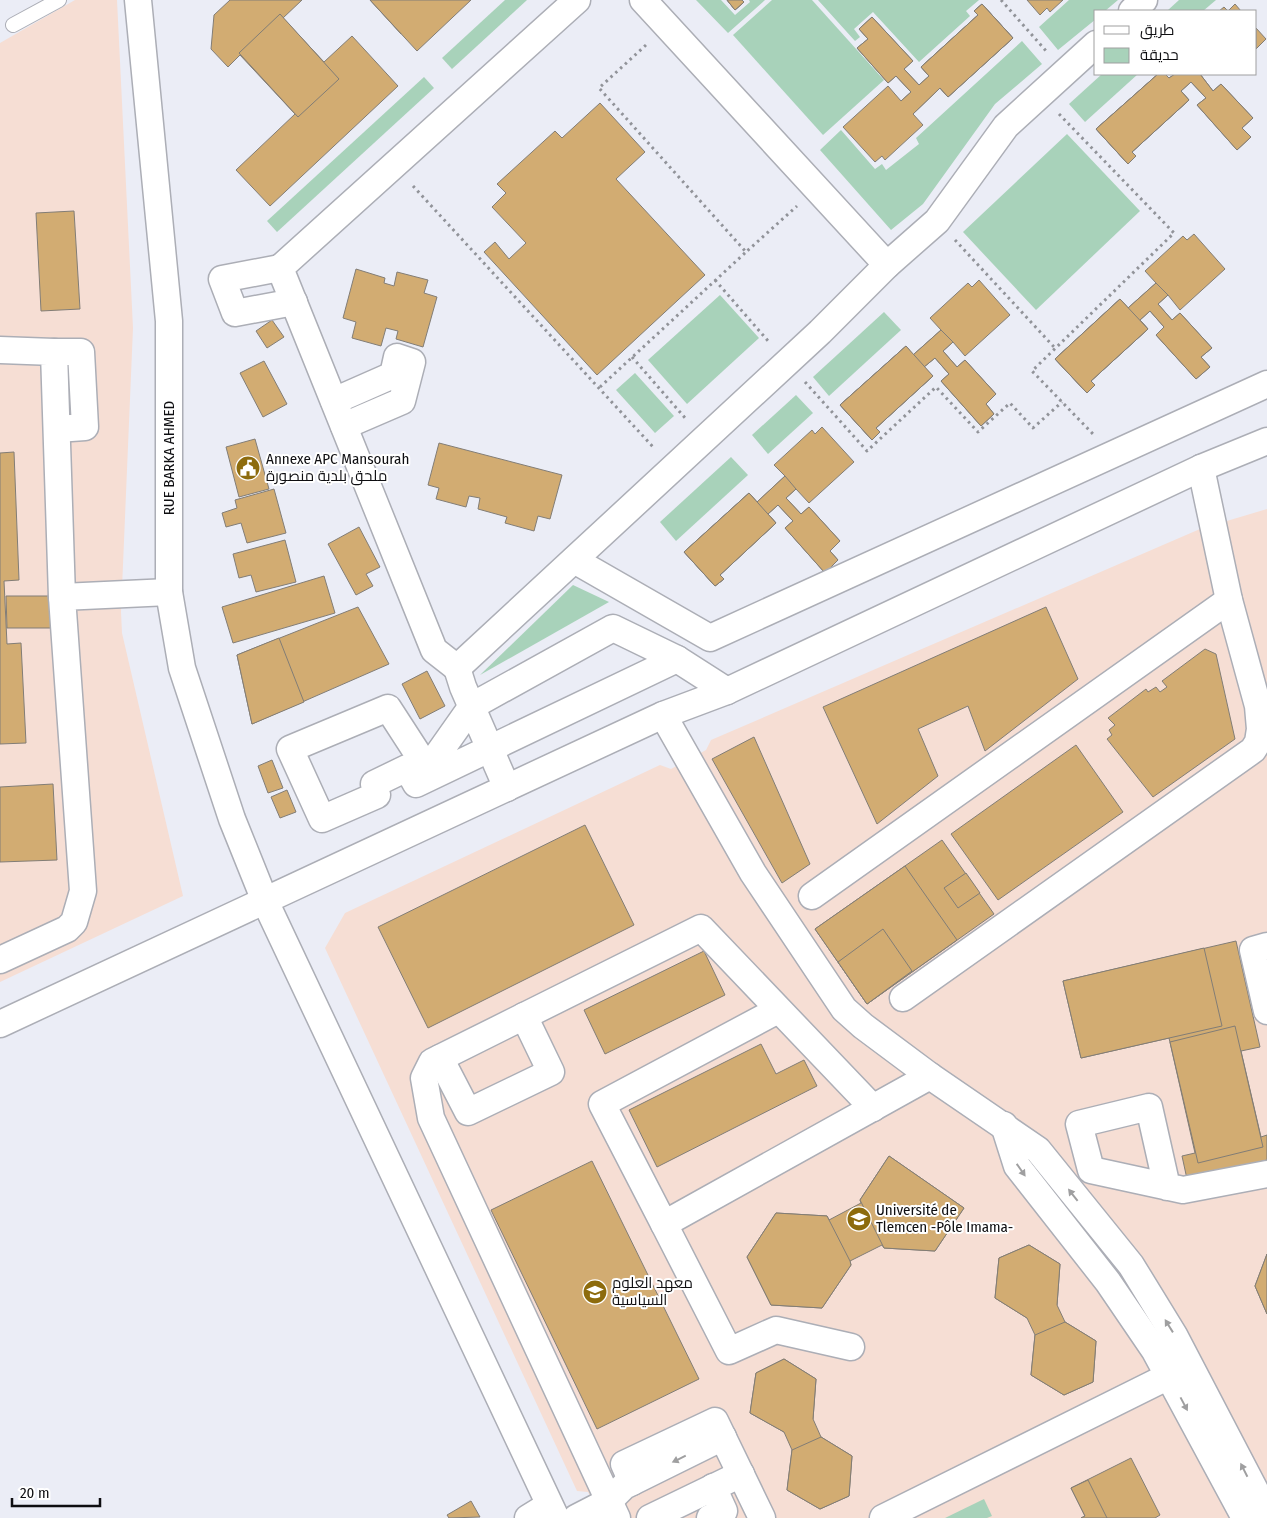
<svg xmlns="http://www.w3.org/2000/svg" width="1267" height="1518" font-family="'Fira Sans Condensed',Cairo,sans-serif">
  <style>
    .education { fill: #f6ded4 }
    .green { fill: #a8d2ba }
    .building { fill: #d2ac72; stroke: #827d76 }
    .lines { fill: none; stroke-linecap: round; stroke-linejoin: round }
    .lane-casing { stroke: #acaeb6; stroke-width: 16 }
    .street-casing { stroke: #acaeb6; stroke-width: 29 }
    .path { stroke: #919399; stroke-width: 3; stroke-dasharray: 2.5 4; stroke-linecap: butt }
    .lane { stroke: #fff; stroke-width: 14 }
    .street { stroke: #fff; stroke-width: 26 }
    .oneway { fill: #9f9fa0 }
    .labels { text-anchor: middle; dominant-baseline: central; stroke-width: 4; stroke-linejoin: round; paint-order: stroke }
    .street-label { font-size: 15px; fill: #0e0e11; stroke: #fff }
    .poi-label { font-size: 15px; fill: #0e0e11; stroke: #fff; text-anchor: start }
  </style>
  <rect width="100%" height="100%" fill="#ebedf6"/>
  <g class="education">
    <path d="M75,0H117L133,328L121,612L122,633L183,896L0,982V43Z"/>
    <path d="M1267,509V1518H600L588,1492L577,1491L325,948L345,913L660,765L671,769L706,750L711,740L1200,529Z"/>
  </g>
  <g class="green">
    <path d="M505,0H527L452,69L442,58Z"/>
    <path d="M696,0H721L735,15L750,2L749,0H765L728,33Z"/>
    <path d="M772,0H812L884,80L823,135L733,35Z"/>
    <path d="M818,0H979L966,11L970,16L919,62L873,12L854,29L860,37L855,41Z"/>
    <path d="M1069,0H1118L1105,11H1096V19L1058,50L1039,27Z"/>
    <path d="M1179,0H1216L1203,11H1167Z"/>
    <path d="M1022,41L1042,64L995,104L923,204L891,230L820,150L841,130L875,169L882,164L886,170L919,144L916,138Z"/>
    <path d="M1102,74H1138L1085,122L1069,104Z"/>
    <path d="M424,77L434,88L277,232L267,221Z"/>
    <path d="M1067,134L1140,211L1036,310L963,232Z"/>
    <path d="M720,295L759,338L687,404L648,360Z"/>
    <path d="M884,312L901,330L829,396L813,377Z"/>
    <path d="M635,373L674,416L655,433L616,390Z"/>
    <path d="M796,395L813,413L768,454L752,435Z"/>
    <path d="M731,457L748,475L676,541L660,522Z"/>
    <path d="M573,585L609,602L480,675Z"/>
    <path d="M984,1499L992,1516L987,1518H945Z"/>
  </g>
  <g class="building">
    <path d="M230,0H302L283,18L324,62L352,36L398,86L270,206L236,170L295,114L240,55L228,67L211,49L214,15Z"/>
    <path d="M370,0H437L401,34Z"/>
    <path d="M370,0H471L417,51Z"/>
    <path d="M727,0H742L744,2L735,10Z"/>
    <path d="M727,0H742L744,2L735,10Z"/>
    <path d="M727,0H742L744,2L735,10Z"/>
    <path d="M1027,0H1063L1050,12L1047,8L1040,15Z"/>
    <path d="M982,4L1013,38L948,97L921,67L978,15L974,11Z"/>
    <path d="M982,4L1013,38L948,97L940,88L913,114L901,101L911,92L896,76L888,83L857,48L868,39L859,29L872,17L913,61L904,69L919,85L929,76L921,67L978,15L974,11Z"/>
    <path d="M982,4L1013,38L948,97L940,88L913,114L923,125L885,160L882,156L875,162L843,127L888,86L901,101L911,92L896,76L888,83L857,48L868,39L859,29L872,17L913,61L904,69L919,85L929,76L921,67L978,15L974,11Z"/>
    <path d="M1235,4L1241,11H1219L1224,7L1228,11Z"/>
    <path d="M280,14L339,79L298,117L239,53Z"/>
    <path d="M1256,28L1266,39L1256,49Z"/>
    <path d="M1158,74H1165L1189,100L1132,152L1136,156L1128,164L1096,129Z"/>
    <path d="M1158,74H1165L1169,78L1175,74H1200L1213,91L1221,84L1253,118L1242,128L1251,137L1237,150L1197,105L1206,98L1191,82L1181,91L1189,100L1132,152L1136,156L1128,164L1096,129Z"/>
    <path d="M1158,74H1165L1169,78L1175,74H1200L1213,91L1221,84L1253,118L1242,128L1251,137L1237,150L1197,105L1206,98L1191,82L1181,91L1189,100L1132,152L1136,156L1128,164L1096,129Z"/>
    <path d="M600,103L645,152L616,179L705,275L597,375L484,252L495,242L509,259L526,243L492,207L506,193L497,184L555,131L562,138Z"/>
    <path d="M74,211L80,309L41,311L36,213Z"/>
    <path d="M1194,234L1225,269L1180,310L1168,295L1158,304L1172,320L1180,313L1212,348L1201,357L1210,367L1196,379L1156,335L1164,327L1150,311L1140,320L1148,329L1091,381L1095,385L1087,393L1055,359L1120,299L1128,308L1156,283L1145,271L1183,236L1187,240Z"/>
    <path d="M356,269L385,278L384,283L394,286L397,272L428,280L424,293L437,297L423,347L396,339L398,331L386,328L381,346L352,338L356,322L343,318Z"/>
    <path d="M979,280L1010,315L965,356L953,342L943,351L957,367L965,360L996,394L986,404L994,414L981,426L941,381L949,374L935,358L924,367L933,376L876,428L880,432L872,440L840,405L906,346L913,355L941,330L930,318L968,283L972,287Z"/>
    <path d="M1156,283L1168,295L1158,304L1172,320L1180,313L1212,348L1201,357L1210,367L1196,379L1156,335L1164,327L1150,311L1140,320L1148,329L1091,381L1095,385L1087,393L1055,359L1120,299L1128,308Z"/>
    <path d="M1120,299L1148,329L1091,381L1095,385L1087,393L1055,359Z"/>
    <path d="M272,320L284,337L267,348L256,331Z"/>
    <path d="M941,330L953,342L943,351L957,367L965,360L996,394L986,404L994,414L981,426L941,381L949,374L935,358L924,367L933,376L876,428L880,432L872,440L840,405L906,346L913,355Z"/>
    <path d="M906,346L933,376L876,428L880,432L872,440L840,405Z"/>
    <path d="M264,361L287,404L263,417L240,373Z"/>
    <path d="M822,427L854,462L809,503L796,489L786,498L801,514L809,507L840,541L830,551L838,560L825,573L785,528L793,521L778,505L768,514L776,523L720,575L724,579L715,586L684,552L749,493L757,502L785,476L774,465L812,430L815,434Z"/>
    <path d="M255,439L269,489L239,497L226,447Z"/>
    <path d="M439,443L562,475L550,519L538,516L534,531L505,523L507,517L478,509L480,498L469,496L466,507L436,499L439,488L428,485Z"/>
    <path d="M14,452L19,580L4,581L7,644L21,643L26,743L0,744V453Z"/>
    <path d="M785,476L796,489L786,498L801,514L809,507L840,541L830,551L838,560L825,573L785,528L793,521L778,505L768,514L776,523L720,575L724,579L715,586L684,552L749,493L757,502Z"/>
    <path d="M274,489L286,533L247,543L241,523L226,527L222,513L237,508L235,500Z"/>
    <path d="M749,493L776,523L720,575L724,579L715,586L684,552Z"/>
    <path d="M359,527L380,567L366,574L373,586L356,595L328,544Z"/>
    <path d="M285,540L296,582L256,592L251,575L239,578L233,554Z"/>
    <path d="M324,576L335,613L233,643L222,607Z"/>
    <path d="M6,596H52L53,628H7Z"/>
    <path d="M358,607L389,664L252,724L237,655Z"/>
    <path d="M1046,607L1078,679L985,751L968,706L918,729L938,776L877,824L823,707Z"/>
    <path d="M279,638L304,702L252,724L237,655Z"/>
    <path d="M1205,649L1216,654L1235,739L1153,797L1107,739L1112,735L1109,730L1115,725L1108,718L1146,689L1148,692L1156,687L1160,692L1167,687L1162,681Z"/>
    <path d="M427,671L445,706L420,719L402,684Z"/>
    <path d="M754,737L810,864L782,883L712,759Z"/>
    <path d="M1076,745L1123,812L998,900L951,834Z"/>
    <path d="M272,760L283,788L268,793L258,766Z"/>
    <path d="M53,784L57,860L0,862V787Z"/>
    <path d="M287,790L296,812L280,818L271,797Z"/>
    <path d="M585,825L634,925L428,1028L378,927Z"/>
    <path d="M942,840L994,914L867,1004L815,929Z"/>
    <path d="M905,866L957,940L867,1004L815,929Z"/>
    <path d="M966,873L980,893L958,908L944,888Z"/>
    <path d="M883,929L912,971L867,1004L838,962Z"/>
    <path d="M1236,941L1260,1047L1241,1051L1261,1137L1267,1135V1160L1187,1179L1182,1156L1195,1153L1169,1038L1081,1058L1063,981Z"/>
    <path d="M1204,948L1222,1026L1081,1058L1063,981Z"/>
    <path d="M704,951L725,995L605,1054L584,1010Z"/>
    <path d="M1235,1026L1263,1147L1198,1163L1170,1042Z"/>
    <path d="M761,1044L776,1074L804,1060L817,1086L657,1167L629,1110Z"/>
    <path d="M889,1156L964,1208L935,1251L884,1248L882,1245L850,1261L851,1265L822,1308L771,1305L747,1257L776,1213L827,1216L829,1220L861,1203L860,1200Z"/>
    <path d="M889,1156L964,1208L935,1251L884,1248L860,1200Z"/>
    <path d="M592,1161L699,1379L597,1429L491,1210Z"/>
    <path d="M776,1213L827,1216L850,1261L851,1265L822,1308L771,1305L747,1257Z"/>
    <path d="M1029,1245L1060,1264L1057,1305L1027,1318L995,1298L999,1258Z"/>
    <path d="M1029,1245L1060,1264L1057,1305L1065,1322L1096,1341L1093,1382L1064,1395L1031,1375L1035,1335L1027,1318L995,1298L999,1258Z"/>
    <path d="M1267,1254V1314L1255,1286Z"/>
    <path d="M1267,1254V1314L1255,1286Z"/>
    <path d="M1065,1322L1096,1341L1093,1382L1064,1395L1031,1375L1035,1335Z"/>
    <path d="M784,1359L816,1379L813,1419L784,1432L750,1413L756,1373Z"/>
    <path d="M784,1359L816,1379L813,1419L821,1437L852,1456L849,1496L820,1509L787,1490L792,1450L784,1432L750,1413L756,1373Z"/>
    <path d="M821,1437L852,1456L849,1496L820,1509L787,1490L792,1450Z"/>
    <path d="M1131,1458L1160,1515L1155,1518H1081L1085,1516L1071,1488Z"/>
    <path d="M1088,1480L1107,1518H1081L1085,1516L1071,1488Z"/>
    <path d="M471,1501L480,1517L449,1518L447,1515Z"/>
  </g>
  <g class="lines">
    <defs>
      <path id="lane" d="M13,25L59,0"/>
      <g id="street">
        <path d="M138,0L169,321V592L182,668L232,819L265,901L556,1518"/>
        <path d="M577,0L280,268L434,650L457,668L820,332L887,265L937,221L1006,126L1096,44"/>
        <path d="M643,0L887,265"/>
        <path d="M1132,11L1144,0"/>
        <path d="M280,268L222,279L235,313L294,302"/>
        <path d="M0,350L54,352L62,597"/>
        <path d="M54,352H81L85,427L57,429"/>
        <path d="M334,401L393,375L397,357L412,362L402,401L344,426"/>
        <path d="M574,560L710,638L1267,384"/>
        <path d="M613,628L677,659L416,784L407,768L374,784L377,795L322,819L290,749L388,708L423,762L436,757L472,706Z"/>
        <path d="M677,659L727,691"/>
        <path d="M457,668L463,687L507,788"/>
        <path d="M663,715L753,873L844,1009L863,1026L930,1076L1038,1150L1131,1265L1174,1335L1267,1513"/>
        <path d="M812,896L1229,600"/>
        <path d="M1267,946L1253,950L1267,1011"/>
        <path d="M0,960L67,929L74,922L83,891L62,597L169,592"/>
        <path d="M903,998L1253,750L1258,742L1260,729L1258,706L1229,600L1201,468"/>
        <path d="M778,1010L602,1104L664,1224L930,1076"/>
        <path d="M0,1024L663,715L727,691L1201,468L1267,441"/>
        <path d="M440,1058L468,1112L551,1072L524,1016"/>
        <path d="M1004,1125L1017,1166L1108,1282L1155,1351L1245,1518"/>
        <path d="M1167,1187L1149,1107L1079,1124L1091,1170L1183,1190L1267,1174"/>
        <path d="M664,1224L729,1351L776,1330L851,1347"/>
        <path d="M632,1482L624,1464L715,1421L762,1518"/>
        <path d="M528,1518L549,1505"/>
        <path d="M576,1518L609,1501L624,1486L723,1437"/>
        <path d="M617,1518L431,1118L424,1078L432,1062L701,928L873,1108"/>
        <path d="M650,1518L741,1474"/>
        <path d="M710,1518L724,1511L713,1487"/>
        <path d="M883,1518L1185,1368"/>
      </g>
    </defs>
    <use href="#lane" class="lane-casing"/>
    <use href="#street" class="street-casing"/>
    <g class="path">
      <path d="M1001,0L1047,52"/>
      <path d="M646,45L599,88L746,252L797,206"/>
      <path d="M1059,114L1174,233L1032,371L1093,434"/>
      <path d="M413,186L654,448"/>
      <path d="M955,240L1055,348"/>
      <path d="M715,280L769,342"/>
      <path d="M632,357L686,419"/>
      <path d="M805,382L867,451L936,387L978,432L1010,403L1033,428L1062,402"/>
      <path d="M600,387L746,252"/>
    </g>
    <use href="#lane" class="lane"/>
    <use href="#street" class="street"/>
  </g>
  <defs><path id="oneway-solid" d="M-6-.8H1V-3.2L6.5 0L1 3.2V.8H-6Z" transform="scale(1.25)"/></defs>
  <g class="oneway">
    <use href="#oneway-solid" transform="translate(1021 1170) rotate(55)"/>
    <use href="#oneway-solid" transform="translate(1073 1195) rotate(-128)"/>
    <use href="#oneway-solid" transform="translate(1169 1326) rotate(-122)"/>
    <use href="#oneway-solid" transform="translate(1184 1404) rotate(62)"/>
    <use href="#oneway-solid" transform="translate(679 1459) rotate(154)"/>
    <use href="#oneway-solid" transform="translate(1244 1470) rotate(-117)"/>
  </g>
  <defs>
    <symbol id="civic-disc" viewBox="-11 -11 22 22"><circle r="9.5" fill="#8d6b0d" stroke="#fff"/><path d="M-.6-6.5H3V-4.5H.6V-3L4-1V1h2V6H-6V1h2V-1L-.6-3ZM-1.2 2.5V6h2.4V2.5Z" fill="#fff"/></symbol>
    <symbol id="university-disc" viewBox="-11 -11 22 22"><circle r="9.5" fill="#8d6b0d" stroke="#fff"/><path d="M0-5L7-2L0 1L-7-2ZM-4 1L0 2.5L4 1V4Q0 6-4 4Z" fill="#fff"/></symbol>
  </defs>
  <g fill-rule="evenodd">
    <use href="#civic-disc" x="234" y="454" width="28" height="28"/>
    <use href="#university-disc" x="845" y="1205" width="28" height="28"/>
    <use href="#university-disc" x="581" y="1278" width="28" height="28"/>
  </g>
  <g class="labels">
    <g class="street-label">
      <text transform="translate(169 458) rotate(-90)">RUE BARKA AHMED</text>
    </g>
    <g class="poi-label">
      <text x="266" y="459">Annexe APC Mansourah<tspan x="266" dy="17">ملحق بلدية منصورة</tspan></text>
      <text x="876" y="1210">Université de<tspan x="876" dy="17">Tlemcen -Pôle Imama-</tspan></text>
      <text x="612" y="1283">معهد العلوم<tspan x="612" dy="17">السياسية</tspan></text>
    </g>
  </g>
  <rect x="1094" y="10" width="162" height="65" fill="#ffffff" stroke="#9f9fa0"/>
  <rect x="1104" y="26" width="25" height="8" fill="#ffffff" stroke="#9f9fa0"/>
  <text x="1140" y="35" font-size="15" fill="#0e0e11">طريق</text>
  <rect x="1104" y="48" width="25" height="15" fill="#a8d2ba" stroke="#9f9fa0"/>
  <text x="1140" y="60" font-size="15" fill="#0e0e11">حديقة</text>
  <path d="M12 1498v8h88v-8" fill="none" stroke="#0e0e11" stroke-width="2.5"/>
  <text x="20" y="1498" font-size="15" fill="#0e0e11" stroke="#ffffff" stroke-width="4" paint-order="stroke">20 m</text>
</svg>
